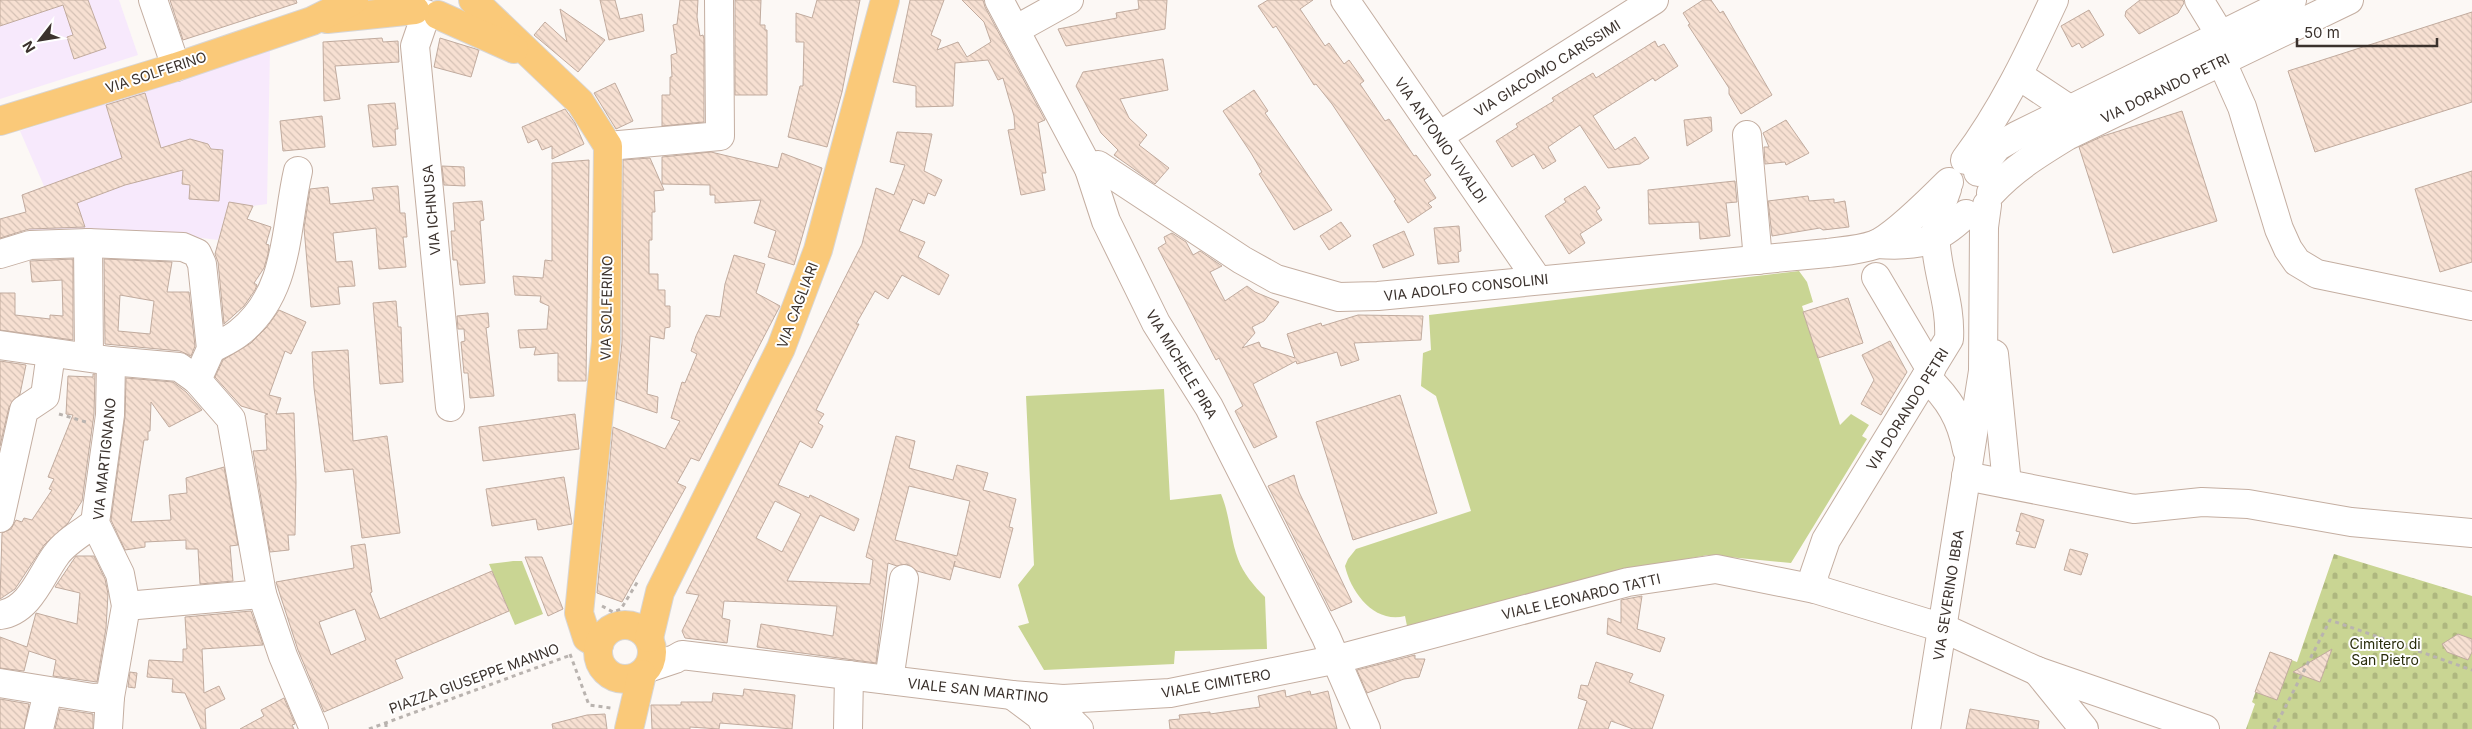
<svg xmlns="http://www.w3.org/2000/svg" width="2472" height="729" font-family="Inter,sans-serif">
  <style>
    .education { fill: #f7e9fc }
    .grass { fill: #c9d593 }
    .cemetery { fill: url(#cemetery-stones) }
    .building { fill: url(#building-back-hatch); stroke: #c1ab9e; fill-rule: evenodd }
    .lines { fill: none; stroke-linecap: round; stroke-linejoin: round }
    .minor-casing { stroke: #c4aea1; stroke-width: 30 }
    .major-casing { stroke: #d8d6d5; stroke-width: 30 }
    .path { stroke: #b9b3af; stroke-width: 3; stroke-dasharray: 4 4; stroke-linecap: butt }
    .minor { stroke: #fff; stroke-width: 28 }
    .major { stroke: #fac979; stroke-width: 28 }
    .labels { text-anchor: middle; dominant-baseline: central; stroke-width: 4; stroke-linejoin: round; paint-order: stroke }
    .street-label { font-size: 14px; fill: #3b322d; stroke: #fff }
    .park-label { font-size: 14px; fill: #282c0a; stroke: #fff }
  </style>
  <defs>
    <pattern id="cemetery-stones" width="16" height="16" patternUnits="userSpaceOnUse" patternTransform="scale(1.25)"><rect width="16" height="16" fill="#c9d593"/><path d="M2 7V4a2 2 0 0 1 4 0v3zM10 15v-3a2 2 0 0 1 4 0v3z" fill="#aeb77f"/></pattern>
    <pattern id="building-back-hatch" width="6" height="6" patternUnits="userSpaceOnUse" patternTransform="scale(1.25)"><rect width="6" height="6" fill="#f7e0d2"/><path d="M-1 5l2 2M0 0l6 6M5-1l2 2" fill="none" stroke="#d5c1b5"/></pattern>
  </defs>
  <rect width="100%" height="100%" fill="#fcf8f5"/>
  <g class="education">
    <path d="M0,0H119L138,55L0,99Z"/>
    <path d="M270,50L267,204L253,206L229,203L218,240L184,236L31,238L22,195L44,186L20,131Z"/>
  </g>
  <g class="grass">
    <path d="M1799,271L1807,282L1813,302L1802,306L1840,425L1851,414L1869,425L1862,436L1867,439L1791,563L1708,555L1643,567H1632L1407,626L1405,616C1375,624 1351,593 1345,566L1348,559L1356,549L1471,511L1436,396L1421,386L1423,353L1431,350L1429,315Z"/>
    <path d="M1164,389L1170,500L1221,494C1230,515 1230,538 1238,559C1243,573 1254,586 1265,597L1267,649L1175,651L1174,664L1044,670L1018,626L1029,623L1018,585L1034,565L1026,396Z"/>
    <path d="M513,561H522L543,614L515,625L489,564Z"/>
  </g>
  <path class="cemetery" d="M2334,554L2472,596V729H2246L2255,704L2252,702L2270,652L2297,662Z"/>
  <g class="building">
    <path d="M0,0H88L106,48L74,59L67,37L73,35L63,5L0,26Z"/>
    <path d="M170,0H296L297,3L183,40Z"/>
    <path d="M600,0H615L620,19L642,14L644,31L609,40Z"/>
    <path d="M680,0H698L697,17L700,36L703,35L704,39V122L662,126V95H670V77H672L671,55L677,53L673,25L677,24Z"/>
    <path d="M735,0H761L760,25H765V30H767V95H735Z"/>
    <path d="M817,0H860L842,92L827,147L788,137L800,86H803L804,42H796V13L812,18Z"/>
    <path d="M910,0H944L931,35L941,40L937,50L958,42L967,57L991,42L984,22L962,0H983L985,7L1045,120L1038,123L1046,173H1042L1045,190L1021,195L1008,130L1015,129L1014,116L1003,78L998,80L988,60L955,63L953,106L916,107V86L893,82Z"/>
    <path d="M1138,0H1167L1165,29L1066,46L1058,29L1117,18L1116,13L1139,9Z"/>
    <path d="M1268,0H1313L1300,9L1325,46L1329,43L1344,64L1349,60L1364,81L1360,84L1385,121L1389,119L1414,156L1416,155L1431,175L1424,180L1436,198L1428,203L1432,207L1408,223L1394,201L1396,200L1332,104L1316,84L1314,85L1276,26L1273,28L1258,6Z"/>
    <path d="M1703,0H1711L1720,13L1723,11L1772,95L1741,114L1729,94V88L1688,25L1690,24L1683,13Z"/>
    <path d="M2140,0H2183L2184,3L2178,13L2139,34L2125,16L2126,11Z"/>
    <path d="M560,9L605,40L578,72L534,35L545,22L567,42Z"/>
    <path d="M2089,10L2104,35L2082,48L2079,43L2072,47L2061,26Z"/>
    <path d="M2472,12V102L2315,152L2288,71Z"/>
    <path d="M382,38L383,42L398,41L399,62L335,66L340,99L324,101L323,42Z"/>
    <path d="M440,38L479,50L471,77L434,67Z"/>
    <path d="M1655,41L1658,47L1664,44L1678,66L1655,81L1653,78L1593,116L1615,150L1635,137L1649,158L1640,164L1608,168L1580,125L1548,147L1556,161L1543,169L1534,154L1512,167L1496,141L1518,127L1516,124L1554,101L1552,98L1573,85L1593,73L1596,78Z"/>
    <path d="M1163,59L1168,90L1120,99L1129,118L1147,135L1139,145L1169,168L1155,184L1114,155L1118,150L1101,133L1076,86L1083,72Z"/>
    <path d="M615,83L633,121L616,129L594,93Z"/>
    <path d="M1254,90L1268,111L1265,113L1332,210L1294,230L1259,174L1262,172L1251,153L1223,111Z"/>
    <path d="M145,93L161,148L190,139L208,144L211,149L223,150L219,201L189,199L190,185L182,184L183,170L125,185L77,203L85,227L29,229L0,238V219L26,212L22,195L122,158L106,105Z"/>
    <path d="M395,103L398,129H395L396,145L373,147L368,105Z"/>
    <path d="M565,109L575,123L584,144L552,159V146L542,150L537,139L528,143L522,127Z"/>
    <path d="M2182,111L2217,221L2113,253L2079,147L2103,136Z"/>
    <path d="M322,116L325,147L283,151L280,121Z"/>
    <path d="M1711,117L1712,131L1687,146L1684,120Z"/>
    <path d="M1786,120L1809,153L1786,165L1785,162L1765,164L1764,147H1769L1763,133Z"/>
    <path d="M897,132L932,134L924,171L942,180L935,196L928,193L924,204L913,199L899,231L925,242L918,257L949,275L939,295L902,275L888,299L875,291L856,324H859L816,410L824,414L818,423L823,426L812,448L800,441L778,485L809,498L810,495L859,519L854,531L820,515L787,581L870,584L873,560L866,557L896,436L915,441L909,468L953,480L957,465L988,473L983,490L1016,499L1009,527L1013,528L1000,578L954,566L955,561L950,580L917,571L907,564L897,566L888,563L876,663L757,647L761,624L833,636L837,606L724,601L722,618L730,620L727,643L685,638L682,631L699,595L686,593L862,244L876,188L894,195L905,165L890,162ZM909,486L970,501L957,556L895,540ZM775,501L801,514L782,552L756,538Z"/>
    <path d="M711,152L778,168L782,153L822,168L794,265L768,257L776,231L754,223L761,200L715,203V195H710V185L662,184V157Z"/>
    <path d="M650,158L664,190L654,191L655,212H652V240H649V274H658V290H665V306H670V327L665,328L664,339L650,336L647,394L658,397L657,413L616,399L622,342L623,160Z"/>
    <path d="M589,160L586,381H558V353L534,355L536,347L520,348L518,330L547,329L549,306L540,302L541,296L515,295L513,276L543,278L545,260L552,261V163Z"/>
    <path d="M442,166L464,167L465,186L444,185Z"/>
    <path d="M2472,171V262L2440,272L2415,189Z"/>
    <path d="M1735,181L1737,202L1726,203L1730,236L1700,239L1699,222L1649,224L1648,190Z"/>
    <path d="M398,186L400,213H405L407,237H403L406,267L379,269L376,228L333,233L336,262L352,261L355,286L338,287L340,304L311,307L304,228L310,189L328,187L330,204L374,200L372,188Z"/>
    <path d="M1585,186L1600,208L1596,211L1602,220L1580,234L1585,243L1569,254L1545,216L1566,202L1564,199Z"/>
    <path d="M1808,196L1809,201L1834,199V203L1845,201L1849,227L1823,230L1820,228L1772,236L1768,201Z"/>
    <path d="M482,201L484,220L480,221L485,283L460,285L457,260H453L451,231H455L453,203Z"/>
    <path d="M229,202L253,206L247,219L271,227L266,244L269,245L268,254L264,268L254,283L257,285L255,290L244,306L224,324L218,262L215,254Z"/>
    <path d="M1341,222L1351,236L1329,250L1320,236Z"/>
    <path d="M1459,226L1461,251L1458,252L1459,262L1438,264L1434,228Z"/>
    <path d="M1404,231L1414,255L1383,268L1373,245Z"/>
    <path d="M1172,233L1186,242L1193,255L1200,251L1222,266L1210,272L1225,301L1247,286L1255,292L1279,302L1264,321L1252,327L1255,333L1242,348L1259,342L1261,347L1295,358L1287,334L1321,323L1322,326L1358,315L1423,316L1421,340L1354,343L1359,360L1341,366L1337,352L1297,364L1296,361L1253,384L1277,437L1254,448L1235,411L1243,406L1219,358L1216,360L1158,248L1166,243L1164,237Z"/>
    <path d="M734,255L765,264L756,293L780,306L699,461L691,458L677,483L686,487L622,602L597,593L613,427L665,449L680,421L671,418L682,382L685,383L697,354L691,351L696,336L706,315L720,317L725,284Z"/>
    <path d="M73,259V340L0,330V293H15V315L50,319V315L63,316L62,280L32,282L30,261Z"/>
    <path d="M104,259L172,262L167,292H189L195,346L191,356L180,351L105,344ZM120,295L154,301L150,334L118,331Z"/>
    <path d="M1848,298L1863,343L1818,358L1803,312Z"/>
    <path d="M396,301L398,327H401L403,382L380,384L373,303Z"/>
    <path d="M279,310L306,322L291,354L285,351L269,395L281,398L276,414L294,413L296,483L295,535H288L289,550L270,552L253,451L267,450L265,415L268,414L241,406L215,377L223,360L251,343L267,327Z"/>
    <path d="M488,313L489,327L486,328L494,396L470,398L468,373H464L461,342L465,341L464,329H458L457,316Z"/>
    <path d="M1890,341L1907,372L1881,415L1861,404L1874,380L1862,355Z"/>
    <path d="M348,350L353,441L387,436L400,533L362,538L353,469L325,472L314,388L312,352Z"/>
    <path d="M0,361L26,365L20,394L9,407L0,446Z"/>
    <path d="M93,374H95L94,414L82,501L68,523L44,545L15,589L0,599L2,533L11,529L16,520L22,522L24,518L32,520L52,490L49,489L54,479L48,477L73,415L66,414L68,376L93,377Z"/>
    <path d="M126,378L173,382L186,392L202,410L169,427L151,402L150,431H148V440H144L131,522L171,520L169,495L187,493L186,478L224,467L238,545L230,546L233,581L200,584L198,549H186V540L145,542V547L125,550L111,520L125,417Z"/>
    <path d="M1400,395L1437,513L1353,540L1316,422Z"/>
    <path d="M575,414L579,449L483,461L479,427Z"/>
    <path d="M1294,475L1299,492L1352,602L1331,611L1268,486Z"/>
    <path d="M564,477L572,524L538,530L536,519L492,526L486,489Z"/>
    <path d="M2021,513L2044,520L2035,548L2016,544L2020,532L2016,531Z"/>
    <path d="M365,544L372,592L370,593L380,619L492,571L509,611L395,660L403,678L324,712L298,650L276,582L354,568L351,546ZM355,609L366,640L331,655L319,622Z"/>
    <path d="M2070,549L2088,554L2081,575L2064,570Z"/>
    <path d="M76,556H94L105,579L108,594L106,628L97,682L53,676L56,660L29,651L24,671L0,668V637L27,647L36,613L77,624L80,593L55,587Z"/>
    <path d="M525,557H542L563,609L548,616Z"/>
    <path d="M1642,596L1637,629L1665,638L1660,652L1607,634L1608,618L1621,623V600Z"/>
    <path d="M251,611L263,645L202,649L204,693L219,686L225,699L205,709L206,729H201L185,693L172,692L173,679L147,677L149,660L183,662V649H187L185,617Z"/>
    <path d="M2458,634L2472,639V652L2468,660L2447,652L2442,644Z"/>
    <path d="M2332,649L2320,682L2293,672Z"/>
    <path d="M2270,652L2292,660L2277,700L2255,692Z"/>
    <path d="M1415,655V659H1425L1419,677L1404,679L1367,693L1357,670Z"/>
    <path d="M1596,662L1633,674L1629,682L1664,695L1652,729H1633L1611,721L1608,729H1578L1587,701L1578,698L1581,685L1588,686Z"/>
    <path d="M130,672L137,673L135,688L128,687Z"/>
    <path d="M744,689L795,695L792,729L720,723L719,729L690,727V729H652L651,705H681V702H712L713,693L743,696Z"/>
    <path d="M1285,690L1286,697L1310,691L1311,695L1328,691L1337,729H1170L1169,720L1180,719L1179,715L1210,712V714L1260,707L1258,696Z"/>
    <path d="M284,698L295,724L292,725L294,729H240L264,716L261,710Z"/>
    <path d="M0,699L29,704L24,729H0Z"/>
    <path d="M60,709L93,714V729H55Z"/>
    <path d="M1970,709L2039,721L2038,729H1966Z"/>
    <path d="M605,714L607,729H553L552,724L587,715Z"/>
  </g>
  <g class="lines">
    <defs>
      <g id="minor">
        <path d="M153,0L176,67"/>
        <path d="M999,0L1089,169L1106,221L1156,323L1209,407L1326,637L1366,729"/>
        <path d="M1345,0L1537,279"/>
        <path d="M2199,0L2221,36"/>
        <path d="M426,14L415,46L450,407"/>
        <path d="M1015,30L1069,0"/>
        <path d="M2221,60L2242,107L2279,229L2288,249L2297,262L2317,274L2472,306"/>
        <path d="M2018,75L2069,109"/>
        <path d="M1747,135L1758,260"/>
        <path d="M1439,136L1654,0"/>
        <path d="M608,146L720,136L719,0"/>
        <path d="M1965,160C2002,111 2028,56 2054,0"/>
        <path d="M1089,169L1098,165L1242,260L1276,279L1339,297L1378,296L1828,253C1843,251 1860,250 1874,245C1895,237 1932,198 1949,182"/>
        <path d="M1978,172L1997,147L2016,136L2292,0"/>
        <path d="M1991,193C2013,169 2039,153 2067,136L2349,0"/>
        <path d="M88,243L89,357"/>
        <path d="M1877,244C1917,247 1936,243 1966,214"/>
        <path d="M0,254L30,245L88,243L183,247L197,253L202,264L211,349L197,380"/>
        <path d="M1876,277L1931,370"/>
        <path d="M0,345L111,361L179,367L197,380L231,419L262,594L283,656L314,729"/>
        <path d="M211,349C220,344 232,339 240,332C290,292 285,227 298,171"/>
        <path d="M1994,354L2007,484"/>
        <path d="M1926,377C1949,399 1961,418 1967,450"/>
        <path d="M1966,476L2134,509L2202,502L2248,504L2351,522L2472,533"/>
        <path d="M0,518L24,410L45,396L51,353"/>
        <path d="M1815,589L1814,575L1826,540L1949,339C1951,306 1939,279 1936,246C1934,227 1940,207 1947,189"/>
        <path d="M126,606L262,594"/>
        <path d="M0,615C30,611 41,575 56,555C65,542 83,532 95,523"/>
        <path d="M648,668L675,659L682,655L1012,695L1063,699L1170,693L1338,659L1628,582L1716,569L1815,589L1943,628L2037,671L2205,729"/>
        <path d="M2037,671L2084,729"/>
        <path d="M889,680L904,579"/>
        <path d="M0,683L93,698L110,697"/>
        <path d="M1012,695L1040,716L1047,729"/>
        <path d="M1063,699L1070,720L1079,729"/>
        <path d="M39,729L48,692"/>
        <path d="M108,729L110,697L126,606L120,574L95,523L110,415L111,361"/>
        <path d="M848,729L849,675"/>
        <path d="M1926,729L1983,371L1984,227L1987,205"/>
      </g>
      <g id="major">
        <path d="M473,0L580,102L608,146L606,342L579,613L587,638L599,645"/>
        <path d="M438,15L514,49"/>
        <path d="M327,19L415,10"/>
        <path d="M0,121L176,67L312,21L354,0"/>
        <circle cx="625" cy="652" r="27"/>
        <path d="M649,638L660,592L781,348L818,250L885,0"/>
        <path d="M629,729L642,674"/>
      </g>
    </defs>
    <use href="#minor" class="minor-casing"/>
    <use href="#major" class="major-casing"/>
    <g class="path">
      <path d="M59,414L86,422"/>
      <path d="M602,606L613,612L621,609L638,581"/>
      <path d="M570,654L589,705L611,708"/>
      <path d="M386,723V729"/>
      <path d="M369,729L571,655"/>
      <path d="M2274,729L2330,620L2472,670"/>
    </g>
    <use href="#minor" class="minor"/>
    <use href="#major" class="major"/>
  </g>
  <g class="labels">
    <g class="street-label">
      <text transform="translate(1547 68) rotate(-32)">VIA GIACOMO CARISSIMI</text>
      <text transform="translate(156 72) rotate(-18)">VIA SOLFERINO</text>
      <text transform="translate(2165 88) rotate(-26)">VIA DORANDO PETRI</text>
      <text transform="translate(1441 140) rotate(55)">VIA ANTONIO VIVALDI</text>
      <text transform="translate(431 210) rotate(-95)">VIA ICHNUSA</text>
      <text transform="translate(1466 287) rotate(-6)">VIA ADOLFO CONSOLINI</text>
      <text transform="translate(797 305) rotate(-69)">VIA CAGLIARI</text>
      <text transform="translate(606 308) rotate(-89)">VIA SOLFERINO</text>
      <text transform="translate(1182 364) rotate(59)">VIA MICHELE PIRA</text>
      <text transform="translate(1907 409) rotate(-58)">VIA DORANDO PETRI</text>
      <text transform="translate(104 459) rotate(-84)">VIA MARTIGNANO</text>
      <text transform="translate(1948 595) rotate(-81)">VIA SEVERINO IBBA</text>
      <text transform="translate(1581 596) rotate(-13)">VIALE LEONARDO TATTI</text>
      <text transform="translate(474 678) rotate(-20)">PIAZZA GIUSEPPE MANNO</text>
      <text transform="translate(1216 683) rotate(-10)">VIALE CIMITERO</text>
      <text transform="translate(978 690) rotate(6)">VIALE SAN MARTINO</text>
    </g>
    <g class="park-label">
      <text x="2385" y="643">Cimitero di<tspan x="2385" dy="16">San Pietro</tspan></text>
    </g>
  </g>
  <g transform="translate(40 40) rotate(239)" stroke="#ffffff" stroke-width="4" paint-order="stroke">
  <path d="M0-4L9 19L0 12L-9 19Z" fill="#3b322d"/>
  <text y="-8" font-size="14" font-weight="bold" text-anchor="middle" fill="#3b322d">N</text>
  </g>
  <path d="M2297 38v8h140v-8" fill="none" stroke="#3b322d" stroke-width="2.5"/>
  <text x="2304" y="38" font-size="15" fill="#3b322d" stroke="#ffffff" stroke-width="4" paint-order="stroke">50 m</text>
</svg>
